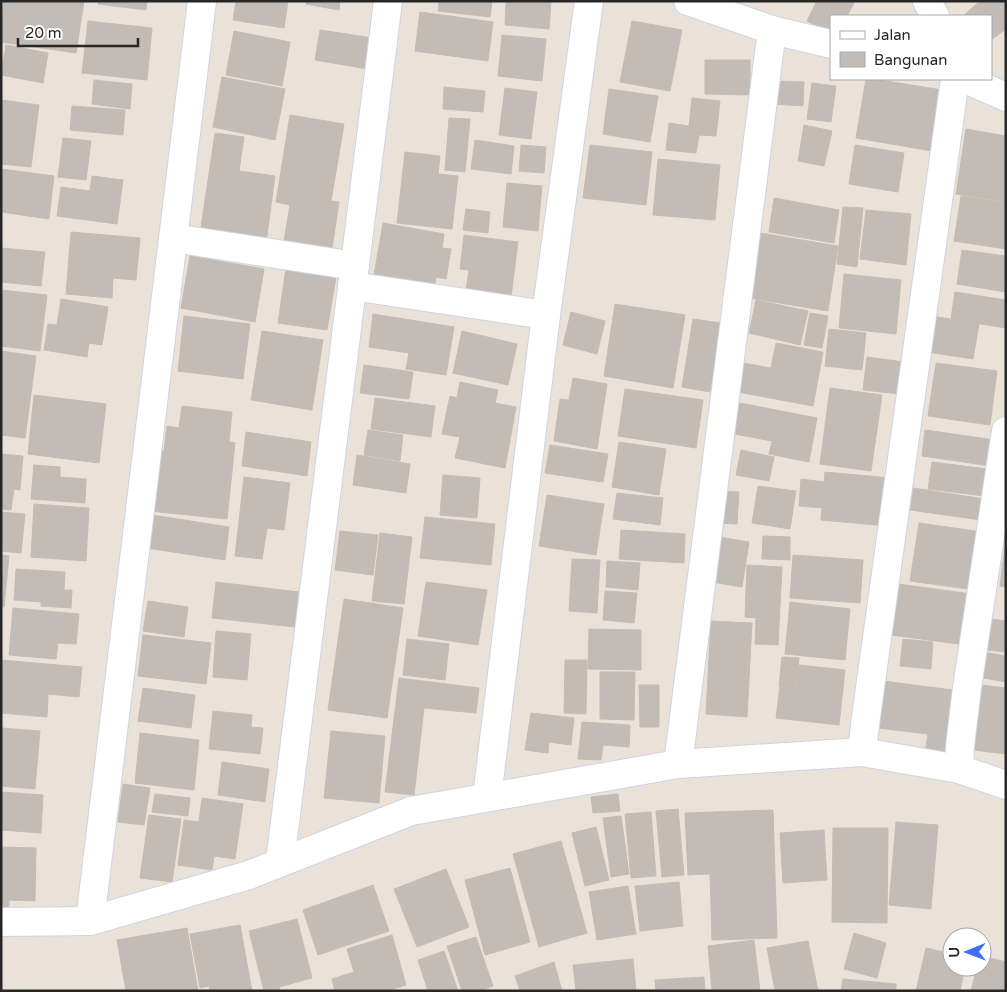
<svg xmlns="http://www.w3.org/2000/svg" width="1007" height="992" font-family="'Varela Round',sans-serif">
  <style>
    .building { fill: #c2bbb6; stroke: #c5bdb3 }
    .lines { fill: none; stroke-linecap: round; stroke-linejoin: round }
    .street-casing { stroke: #ced4e0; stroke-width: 30 }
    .street { stroke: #fff; stroke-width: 28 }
  </style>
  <rect width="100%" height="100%" fill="#eae1d9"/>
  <g class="building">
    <path d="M4,1H84L76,53L1,42V15Z"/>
    <path d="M99,1H147L146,10L98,4Z"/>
    <path d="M236,1H288L284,28L233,20Z"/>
    <path d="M306,1H340L339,10L306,4Z"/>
    <path d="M439,1H492L490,17L438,11Z"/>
    <path d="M506,1H551L549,29L505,25Z"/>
    <path d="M817,1H855L847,16H831V33L807,21Z"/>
    <path d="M980,1H1006V29L991,40V16H963Z"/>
    <path d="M420,12L493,22L488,61L415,51Z"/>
    <path d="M88,21L152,28L147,80L82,73Z"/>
    <path d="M632,21L682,30L670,91L620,82Z"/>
    <path d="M320,30L373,38L368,69L315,60Z"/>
    <path d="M234,31L290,42L282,86L226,75Z"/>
    <path d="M502,35L546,39L542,81L498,76Z"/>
    <path d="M6,45L48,53L43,83L1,75Z"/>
    <path d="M705,60H750V95L705,94Z"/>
    <path d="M222,77L285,89L275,140L213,127Z"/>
    <path d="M866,79H874L942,90L932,151L856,138Z"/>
    <path d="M94,80L132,84L130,109L92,104Z"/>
    <path d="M774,81L804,82L803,106L773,104Z"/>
    <path d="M812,83L836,86L831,122L807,119Z"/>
    <path d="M444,87L485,91L483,112L443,109Z"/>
    <path d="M505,88L537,92L531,139L499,135Z"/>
    <path d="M609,89L658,96L650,142L603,134Z"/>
    <path d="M692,98L720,101L716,136L699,135L696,153L666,150L669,123L689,126Z"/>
    <path d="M1,100L39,105L31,167L1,164Z"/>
    <path d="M72,106L125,110L123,135L70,130Z"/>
    <path d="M290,115L344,124L331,201L339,202L331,255L283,247L290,205L276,202Z"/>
    <path d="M449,118L470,119L465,172L445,170Z"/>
    <path d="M804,125L832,131L824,166L798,161Z"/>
    <path d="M966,129L1006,136V202L956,194Z"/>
    <path d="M215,133L244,137L239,171L275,176L266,243L200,234Z"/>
    <path d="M63,138L91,141L86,180L58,177Z"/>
    <path d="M475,140L514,146L511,174L471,169Z"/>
    <path d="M521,145L546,147L544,173L519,171Z"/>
    <path d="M590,145L652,152L646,205L583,198Z"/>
    <path d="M855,145L904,153L898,192L849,184Z"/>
    <path d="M405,152L440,156L438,174L458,176L452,229L397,223Z"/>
    <path d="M658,159L720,165L715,220L653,215Z"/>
    <path d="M1,169L54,176L49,219L1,212Z"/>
    <path d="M92,176L123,180L117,224L57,216L61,187L90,191Z"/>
    <path d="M507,183L542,186L538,231L503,227Z"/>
    <path d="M961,196L1006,203V249L954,241Z"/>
    <path d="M774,198L839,210L834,243L769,232Z"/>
    <path d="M843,207L863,208L857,267L837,264Z"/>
    <path d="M466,209L490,212L488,233L463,230Z"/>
    <path d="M866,210L911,214L906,265L860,259Z"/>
    <path d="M383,223L444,234L442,248L451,249L446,279L436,277L434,291L373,281Z"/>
    <path d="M71,232L140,238L136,280L113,278L112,298L66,294Z"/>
    <path d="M754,232L838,246L828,311L743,297Z"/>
    <path d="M464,235L518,242L511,297L466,291L469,270L460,269Z"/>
    <path d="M1,248L45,252L41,286L1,282Z"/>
    <path d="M962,250L1006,256V292L957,284Z"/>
    <path d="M190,256L264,269L255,322L181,308Z"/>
    <path d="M286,268L336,277L327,330L278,323Z"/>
    <path d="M844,274L901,280L896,334L839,328Z"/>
    <path d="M1,290L47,295L40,351L1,346Z"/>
    <path d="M955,292L1006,300V328L951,319Z"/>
    <path d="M61,299L108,307L102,345L89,343L87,357L44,350L48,324L57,325Z"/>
    <path d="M756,300L808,311L800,345L749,333Z"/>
    <path d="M615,304L685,315L673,388L604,376Z"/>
    <path d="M571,312L605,321L597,354L563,345Z"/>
    <path d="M810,313L828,316L822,348L804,345Z"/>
    <path d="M373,314L454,327L446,375L406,369L409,353L369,347Z"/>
    <path d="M184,316L250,324L243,379L178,371Z"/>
    <path d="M932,316L979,324L973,359L927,352Z"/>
    <path d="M693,319L721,323L710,392L682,387Z"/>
    <path d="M829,329L866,333L862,370L825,366Z"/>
    <path d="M262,331L323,340L312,410L251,400Z"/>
    <path d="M462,331L517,344L508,385L453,373Z"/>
    <path d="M776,343L823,352L813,406L738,392L743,363L771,368Z"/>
    <path d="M1,351L36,356L25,438L1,435Z"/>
    <path d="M867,357L904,362L900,394L863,390Z"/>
    <path d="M936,363L997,371L990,425L928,416Z"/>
    <path d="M364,365L413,372L409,399L360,393Z"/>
    <path d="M573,378L607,384L597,449L554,441L560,399L569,400Z"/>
    <path d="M460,382L498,390L495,403L516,407L505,468L455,458L460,437L442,434L450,396L457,398Z"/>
    <path d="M830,388L882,395L871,471L820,464Z"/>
    <path d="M625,389L703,400L696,448L618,436Z"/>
    <path d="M34,395L106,404L99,463L28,454Z"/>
    <path d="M375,398L435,406L431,437L371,429Z"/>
    <path d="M740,403L817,418L809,462L769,454L772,441L734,434Z"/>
    <path d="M182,406L232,412L229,442L235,443L227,519L150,511L157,450L164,451L167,426L179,428Z"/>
    <path d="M368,430L403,435L400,461L364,455Z"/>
    <path d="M925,430L995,440L991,466L922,456Z"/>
    <path d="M246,432L311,442L307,476L242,466Z"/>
    <path d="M619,442L666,449L659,495L612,487Z"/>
    <path d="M550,445L608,454L603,482L545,473Z"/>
    <path d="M741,450L774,457L769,481L736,475Z"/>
    <path d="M1,454L23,456L20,490L14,489L11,510L1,509Z"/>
    <path d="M357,455L410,464L406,493L353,485Z"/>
    <path d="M932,462L995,470L992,497L928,489Z"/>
    <path d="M34,465L60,467V477L86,479L85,503L31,499Z"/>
    <path d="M825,472L891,478L887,526L821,520L822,508L799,506L801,479L824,482Z"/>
    <path d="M443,475L480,478L477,518L440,515Z"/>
    <path d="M244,477L290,483L284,530L267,528L262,559L235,556Z"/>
    <path d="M758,486L796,491L790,529L752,523Z"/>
    <path d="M913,488L991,500L988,521L910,510Z"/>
    <path d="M719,491L739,492L737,524L717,523Z"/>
    <path d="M617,493L663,498L660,525L613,519Z"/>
    <path d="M547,495L604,504L596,555L539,546Z"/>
    <path d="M34,504L89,508L86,561L31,557Z"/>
    <path d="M1,512L25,514L21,553L1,551Z"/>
    <path d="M152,515L229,527L225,560L147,548Z"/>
    <path d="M425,517L495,524L491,565L420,558Z"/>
    <path d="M919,523L982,532L975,590L910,581Z"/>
    <path d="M621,530L685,534L684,563L619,559Z"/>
    <path d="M340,531L378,535L373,575L335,570Z"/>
    <path d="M380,533L412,537L404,604L372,601Z"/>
    <path d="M763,536L790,537V560L762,559Z"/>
    <path d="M719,537L749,542L742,587L712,582Z"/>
    <path d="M1006,539V587L1000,586Z"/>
    <path d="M1,555L9,556L4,607H1Z"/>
    <path d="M793,555L863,560L860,603L790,598Z"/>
    <path d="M572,559L600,560L597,613L569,611Z"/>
    <path d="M607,561L640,563L638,590L606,587Z"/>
    <path d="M747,565L782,567L778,645L755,644L756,618L745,617Z"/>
    <path d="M16,569L65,572L64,590H72L71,608L41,606V602L14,600Z"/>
    <path d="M216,582L299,592L295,627L212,618Z"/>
    <path d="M426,582L487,590L478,645L418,636Z"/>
    <path d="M898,584L972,594L966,645L891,635Z"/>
    <path d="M605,591L637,593L634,623L603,620Z"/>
    <path d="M344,599L403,608L387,718L328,710Z"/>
    <path d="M148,601L188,607L184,637L143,631Z"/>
    <path d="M790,602L850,609L845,660L785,654Z"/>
    <path d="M13,608L79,614L76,644L58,643L56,659L9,655Z"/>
    <path d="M982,618L1006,621V652L979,649Z"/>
    <path d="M711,621L752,623L747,717L706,714Z"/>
    <path d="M589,629L641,630V670L588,669Z"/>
    <path d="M216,631L251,634L247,680L213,677Z"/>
    <path d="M143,635L211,643L206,684L138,676Z"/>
    <path d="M407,639L449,644L445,680L403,675Z"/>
    <path d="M903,639L933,642L931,669L900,666Z"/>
    <path d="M982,652L1006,656V682L978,677Z"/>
    <path d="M782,657L799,658L796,687L779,686Z"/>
    <path d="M1,660L82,667L79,697L48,694L47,717L1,713Z"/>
    <path d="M565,660H587L586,714L564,713Z"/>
    <path d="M799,665L845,670L839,725L776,718L780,686L797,687Z"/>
    <path d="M600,672H635L634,720L600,719Z"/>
    <path d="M399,678L479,688L476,713L424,708L414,795L385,792Z"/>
    <path d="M883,681L960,691L953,756L925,753L928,734L877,728Z"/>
    <path d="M973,684L1006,688V754L965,749Z"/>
    <path d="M639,685H659V727H640Z"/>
    <path d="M143,688L195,695L191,728L138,721Z"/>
    <path d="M213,711L252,715L251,727L263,728L260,754L209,749Z"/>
    <path d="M531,713L574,718L571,745L549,742L548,753L525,750Z"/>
    <path d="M582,722L630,725L629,747L603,745L601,760L578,759Z"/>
    <path d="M1,728L40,731L35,789L1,786Z"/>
    <path d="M331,731L385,736L379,803L324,798Z"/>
    <path d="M140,733L199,740L194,790L135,783Z"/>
    <path d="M222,762L269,769L265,802L218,795Z"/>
    <path d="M123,784L150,788L144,825L118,822Z"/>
    <path d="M1,792L43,795L41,833L1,830Z"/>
    <path d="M155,794L190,798L188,816L152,812Z"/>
    <path d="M618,794L620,811L593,813L591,797Z"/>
    <path d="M202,798L243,804L235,859L214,856L212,870L178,865L184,820L199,822Z"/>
    <path d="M678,809L684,875L662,877L656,811Z"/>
    <path d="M773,810L777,938L712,940L710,874L688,875L685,813Z"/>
    <path d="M651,812L656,876L631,878L625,814Z"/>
    <path d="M149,815L181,819L172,882L140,878Z"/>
    <path d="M621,816L629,874L611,877L603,818Z"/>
    <path d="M896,822L938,825L931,909L889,905Z"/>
    <path d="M596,827L609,880L585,886L572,833Z"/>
    <path d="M833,828H888L887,923L832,922Z"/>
    <path d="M824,830L827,880L783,883L780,833Z"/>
    <path d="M561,841L587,933L539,947L513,854Z"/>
    <path d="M1,847L36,848L35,901L9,900V914L1,913Z"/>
    <path d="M510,868L530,942L485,955L465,880Z"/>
    <path d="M446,869L469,927L417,947L394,889Z"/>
    <path d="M679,882L683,926L640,931L635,886Z"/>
    <path d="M373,885L389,931L318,955L303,910Z"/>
    <path d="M628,886L636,934L597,940L589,892Z"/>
    <path d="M297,919L312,978L279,987L280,991H264L249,931Z"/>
    <path d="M240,925L252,991H210L209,986L200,988L190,934Z"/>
    <path d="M187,928L198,991H126L117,940Z"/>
    <path d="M854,933L886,943L877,978L844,969Z"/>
    <path d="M392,935L406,985L386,991H335L332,979L354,972L347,949Z"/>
    <path d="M476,937L493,986L480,991H462L447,946Z"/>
    <path d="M754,940L760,991H712L708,946Z"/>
    <path d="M808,941L818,991H775L767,948Z"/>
    <path d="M926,948L952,954V967H965L960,991H916Z"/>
    <path d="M444,951L458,991H428L418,960Z"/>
    <path d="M982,956L1006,962V991H971L977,967H982Z"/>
    <path d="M633,959L636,991H576L573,965Z"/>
    <path d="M554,962L562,991H520L515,976Z"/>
    <path d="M704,977L705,991H656L655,980Z"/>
    <path d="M843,979L896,984V991H841Z"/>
  </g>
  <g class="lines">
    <defs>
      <g id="street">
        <path d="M927,1L935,16"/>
        <path d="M772,30L831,44"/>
        <path d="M965,79L1006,97"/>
        <path d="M173,238L355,266"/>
        <path d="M352,286L546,315"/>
        <path d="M862,752L866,717L955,79"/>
        <path d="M678,764L772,30L688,1"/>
        <path d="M959,769L960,746L967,688L1006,431"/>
        <path d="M487,797L546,315L589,1"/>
        <path d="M280,862L388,1"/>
        <path d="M90,921L249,875L411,811L678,764L862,752L959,769L1006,785"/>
        <path d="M1,922L90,921L202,1"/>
      </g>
    </defs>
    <use href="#street" class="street-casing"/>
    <use href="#street" class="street"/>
  </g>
  <rect width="1007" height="992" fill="none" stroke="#272727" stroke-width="5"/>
  <rect x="830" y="15" width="162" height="65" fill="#ffffff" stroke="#a9a9a9"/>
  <rect x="840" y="31" width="25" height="8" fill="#ffffff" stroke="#a9a9a9"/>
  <text x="874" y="40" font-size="15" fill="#272727">Jalan</text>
  <rect x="840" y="52" width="25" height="15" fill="#c2bbb6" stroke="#a9a9a9"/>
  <text x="874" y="65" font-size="15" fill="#272727">Bangunan</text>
  <g transform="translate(967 952) rotate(269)"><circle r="24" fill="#ffffff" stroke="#a9a9a9"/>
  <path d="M0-4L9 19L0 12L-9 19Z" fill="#3b72f5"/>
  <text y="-8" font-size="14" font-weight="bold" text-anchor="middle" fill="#272727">U</text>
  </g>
  <path d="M18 38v8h120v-8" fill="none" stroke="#272727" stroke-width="2.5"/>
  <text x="25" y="38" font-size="15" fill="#272727" stroke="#ffffff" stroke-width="4" paint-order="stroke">20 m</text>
</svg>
